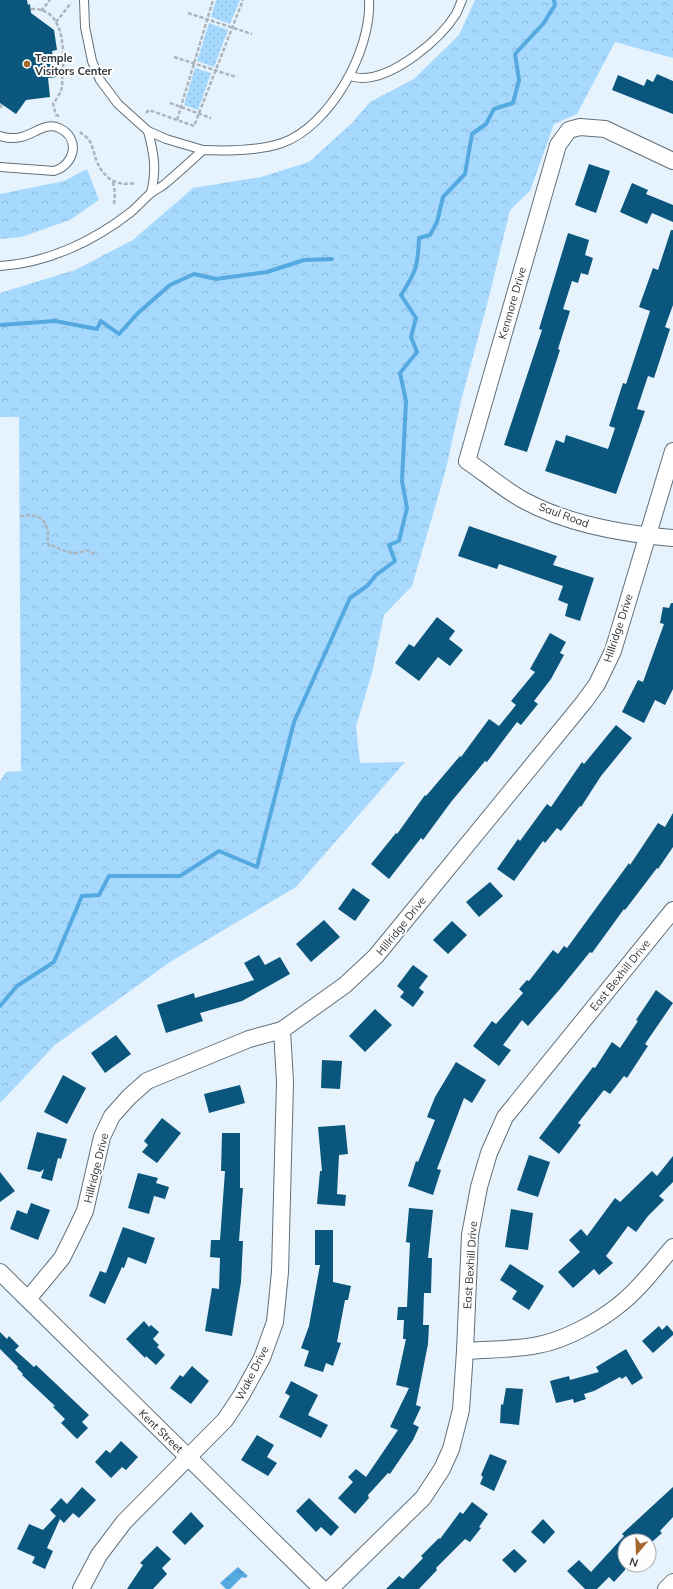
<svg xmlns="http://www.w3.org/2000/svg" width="673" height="1589" font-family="Mulish,sans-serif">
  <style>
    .green { fill: url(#green-dots) }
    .forest { fill: url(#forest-crowns) }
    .water { fill: url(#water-ripples) }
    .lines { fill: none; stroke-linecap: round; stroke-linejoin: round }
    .stream { stroke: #53a9e0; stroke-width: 4 }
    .building { fill: #0b567d }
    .lane-casing { stroke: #61707b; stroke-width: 10 }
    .street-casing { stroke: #61707b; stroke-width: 18 }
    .path { stroke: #abb5be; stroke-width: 2.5; stroke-dasharray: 4 2; stroke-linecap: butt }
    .lane { stroke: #fff; stroke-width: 8 }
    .street { stroke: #fff; stroke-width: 16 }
    .poi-dot { fill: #a6672f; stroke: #fefefe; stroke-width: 1.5 }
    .labels { text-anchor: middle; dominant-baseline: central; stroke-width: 4; stroke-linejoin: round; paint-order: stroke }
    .poi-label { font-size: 11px; font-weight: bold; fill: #2f353a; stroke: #fefefe; text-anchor: start }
    .street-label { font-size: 11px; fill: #2f353a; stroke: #fefefe }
  </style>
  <defs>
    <pattern id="green-dots" width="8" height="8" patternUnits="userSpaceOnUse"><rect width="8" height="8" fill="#a6d9fd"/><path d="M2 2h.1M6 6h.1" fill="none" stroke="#8fbbda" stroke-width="1.8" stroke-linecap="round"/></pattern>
    <pattern id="forest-crowns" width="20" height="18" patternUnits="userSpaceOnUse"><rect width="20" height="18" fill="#a6d9fd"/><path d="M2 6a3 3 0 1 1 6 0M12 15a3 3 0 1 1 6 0" fill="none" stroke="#8fbbda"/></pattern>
    <pattern id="water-ripples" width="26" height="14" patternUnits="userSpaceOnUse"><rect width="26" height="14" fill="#53a9e0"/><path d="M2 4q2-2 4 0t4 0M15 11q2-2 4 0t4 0" fill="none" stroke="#458ab7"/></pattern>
  </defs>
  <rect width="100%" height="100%" fill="#e6f3fd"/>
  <g class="green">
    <path d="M216,0H240L230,24L211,17Z"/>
    <path d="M209,23L228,30L214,67L197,61Z"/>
    <path d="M195,68L211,73L198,110L184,105Z"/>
  </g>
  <g class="forest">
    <path d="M475,0H673V58L615,42L577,114L554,124L530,191L510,210L489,297L461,401L446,469L412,586L384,615L372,673L356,726L360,763L405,762L296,887L170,962L55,1045L0,1103V781L6,772L21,771L19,417H0V293L75,270L133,240L193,188L261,177L309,162L352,123L370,102L414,79L459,35Z"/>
    <path d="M87,169L99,200L70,220L21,237L0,239V194L64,181Z"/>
  </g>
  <path class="water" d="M238,1567L248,1576L245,1578L242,1577L230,1589H226L220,1583Z"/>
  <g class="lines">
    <g class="stream">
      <path d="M0,325L55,321L97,329L101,321L119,334L138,313L170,285L194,274L216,279L267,272L304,260L332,259"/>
      <path d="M0,1006L17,986L54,962L82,896L99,895L109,876H180L219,851L257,867L294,722L350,598L367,586L376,575L395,561L389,545L399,541L407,508L402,481L406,401L400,373L417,352L411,337L416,318L401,295C416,272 418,266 419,238L430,235L437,222L443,197L465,174L472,134L486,124L494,109L513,103L519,80L515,54L543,24L555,5L554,0"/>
    </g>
  </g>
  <g class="building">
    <path d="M0,0H27L28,5L30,4L31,13L54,30L57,50L52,51L57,77L48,78L50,97L26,100L16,114L0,103Z"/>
    <path d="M657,74L673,81V114L612,90L618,75L644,86L647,79L653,82Z"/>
    <path d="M589,164L610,171L596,213L575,205Z"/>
    <path d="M632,183L648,190L646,194L673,205V222L652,213L647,224L620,212Z"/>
    <path d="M671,230H673V305L665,327L670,329L654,378L648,376L637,409L645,411L616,494L545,471L556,440L564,443L566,435L608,449L615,428L609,426L623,383L626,384L650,311L639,307L653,268L658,270Z"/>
    <path d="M568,233L589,240L585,255L593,258L588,275L581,273L578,283L572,281L563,309L570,311L558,349L560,350L527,452L504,445L542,330L539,329Z"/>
    <path d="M469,526L557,556L553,565L594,578L580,621L565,616L568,604L558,600L563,586L499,564L497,569L458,556Z"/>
    <path d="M671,603H673V689L665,705L655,700L644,723L622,712L638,680L643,682L664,624L660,623L663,607L669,608Z"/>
    <path d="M437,617L455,631L449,639L463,650L450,666L438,657L419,681L395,663L409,644L414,647Z"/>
    <path d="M550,633L566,642L560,653L564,655L551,679L534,701L538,704L521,725L517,722L487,762L485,761L451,802L423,840L421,838L389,879L371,864L396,833L397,834L425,795L426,796L460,756L461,757L489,719L499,726L516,705L511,701L535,672L530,669Z"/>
    <path d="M616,725L632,738L601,776L581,807L580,806L561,831L557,828L545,843L543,841L514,881L497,869L518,839L520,841L547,804L551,807L582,762L584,764Z"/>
    <path d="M673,813V847L658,869L657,868L625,910L624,909L592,953L590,952L560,989L528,1026L522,1020L503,1045L511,1050L499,1066L473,1046L492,1021L496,1024L523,993L519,989L527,980L529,981L553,950L558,954L564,946L567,948L629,863L630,865L658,823L665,827Z"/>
    <path d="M490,882L503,896L479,917L466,902Z"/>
    <path d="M353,888L370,900L355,921L338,909Z"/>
    <path d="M324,920L340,937L311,962L296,944Z"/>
    <path d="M452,921L467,935L448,954L433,940Z"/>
    <path d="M259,955L265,965L280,957L290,974L242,1001L200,1013L203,1021L166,1033L157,1005L194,993L195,998L254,980L244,963Z"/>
    <path d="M413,965L428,976L419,988L424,992L413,1007L400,997L404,992L397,986Z"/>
    <path d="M656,990L673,1003L645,1044L648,1046L627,1078L624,1076L610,1094L604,1090L578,1123L581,1125L559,1154L539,1138L593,1067L595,1068L612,1042L620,1048L638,1021L636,1020Z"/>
    <path d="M375,1009L392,1025L365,1052L349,1036Z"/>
    <path d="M116,1035L131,1054L105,1073L91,1053Z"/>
    <path d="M322,1060L342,1061L340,1089L321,1088Z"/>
    <path d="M456,1062L486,1080L472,1103L464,1098L437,1169L441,1170L433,1195L408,1186L416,1161L418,1162L435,1120L427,1117L435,1097Z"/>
    <path d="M63,1075L86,1088L67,1124L44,1112Z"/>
    <path d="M240,1085L245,1103L209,1113L204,1094Z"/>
    <path d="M162,1118L181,1133L157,1163L142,1152L148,1145L144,1141Z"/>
    <path d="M345,1125L348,1154L339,1155L337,1194L346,1195L345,1206L317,1204L320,1171H322L318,1127Z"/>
    <path d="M37,1132L67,1139L61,1159L58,1158L52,1181L41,1178L44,1169L40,1172L27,1169Z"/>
    <path d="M222,1133H240V1188H243L239,1241H243L241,1282L232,1336L205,1331L212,1288L219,1289L220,1258L210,1257L211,1240H220L225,1171H221Z"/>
    <path d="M529,1155L550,1162L538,1197L517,1190Z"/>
    <path d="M673,1156V1182L659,1196L664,1200L648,1216L636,1232L628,1226L606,1256L613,1263L599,1275L594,1269L573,1288L558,1272L580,1252L569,1240L581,1229L587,1236L615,1198L620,1202L652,1171L657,1176Z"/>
    <path d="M0,1172L15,1191L0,1202Z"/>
    <path d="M138,1173L158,1178L156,1183L169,1187L165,1199L154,1196L149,1214L128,1208Z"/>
    <path d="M31,1203L50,1210L38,1240L10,1229L17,1210L27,1214Z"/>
    <path d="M409,1208L433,1210L428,1258H432L431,1293H424L423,1325H429L428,1344L416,1405L421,1407L413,1424L419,1427L413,1440L390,1474L388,1473L368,1495L369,1498L355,1514L338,1498L353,1482L348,1477L356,1469L366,1477L398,1430L390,1427L409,1388L396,1385L406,1339H403L404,1320H397L398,1307H407L410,1243L406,1242Z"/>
    <path d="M511,1209L533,1213L528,1250L505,1247Z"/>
    <path d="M123,1227L155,1238L146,1264L128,1257L124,1268L122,1267L105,1304L89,1296L100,1271L106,1273Z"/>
    <path d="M315,1230H333V1282L351,1286L348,1300H345L337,1342L341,1343L333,1366L326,1363L323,1372L304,1366L309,1351L301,1348L309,1326L320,1265H315Z"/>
    <path d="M510,1264L544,1286L529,1310L512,1299L517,1291L500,1280Z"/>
    <path d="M144,1321L149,1327L151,1325L159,1332L153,1339L159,1345L157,1347L165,1355L156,1365L146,1356L145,1358L126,1339Z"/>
    <path d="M667,1325L673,1332V1335L653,1353L642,1341L659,1326L662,1330Z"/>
    <path d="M0,1332L7,1339L9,1336L19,1346L15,1350L34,1367L36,1365L89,1415L82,1422L88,1428L77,1439L61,1423L65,1419L53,1407L55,1406L22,1375L23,1374L17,1368L18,1367L0,1349Z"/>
    <path d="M626,1349L643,1378L632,1385L626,1376L622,1379L620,1377L594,1391L584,1394L586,1399L574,1403L573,1399L556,1403L550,1381L569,1376L570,1380L599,1372L596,1367Z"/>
    <path d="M192,1366L209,1381L191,1404L170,1388L180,1375L183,1377Z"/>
    <path d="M291,1381L318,1395L308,1415L328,1425L321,1438L279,1417L290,1396L285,1393Z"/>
    <path d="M506,1388L523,1389L519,1425L500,1423L501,1404L503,1405Z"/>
    <path d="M257,1435L274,1445L267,1457L277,1463L268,1476L241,1460Z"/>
    <path d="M121,1441L138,1457L126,1470L122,1467L111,1478L95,1462L106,1450L110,1453Z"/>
    <path d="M490,1454L507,1461L494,1491L480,1484L483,1477L481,1475Z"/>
    <path d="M82,1487L96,1500L79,1518L73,1513L64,1523L60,1519L47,1548L53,1551L45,1569L32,1563L35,1557L17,1549L29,1524L43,1530L56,1516L50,1510L61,1498L67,1504Z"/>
    <path d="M673,1487V1517L660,1531L662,1533L653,1541H628L625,1537V1570L614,1582L609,1577L597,1589H585L567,1571L579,1560L591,1572L624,1536L622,1534Z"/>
    <path d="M309,1498L339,1527L331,1536L321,1527L316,1532L296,1511Z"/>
    <path d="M472,1502L488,1514L479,1527L481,1528L470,1542L465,1539L436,1568L437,1570L419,1589H386L399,1576L403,1579L423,1558L421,1556L439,1538L440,1539L460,1512L463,1514Z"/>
    <path d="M191,1512L204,1526L185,1545L172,1532Z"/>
    <path d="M543,1519L555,1532L544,1544L531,1532Z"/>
    <path d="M157,1546L171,1559L162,1568L167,1574L153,1589H127L143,1565L140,1563Z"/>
    <path d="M514,1549L527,1561L515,1573L502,1560Z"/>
  </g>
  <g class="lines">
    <defs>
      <g id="lane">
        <path d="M84,0L85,27L92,61L100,80L118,104L148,131L166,139L203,150"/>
        <path d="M350,76C354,77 358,78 362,78C394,78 440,40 456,14C458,10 460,5 462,0"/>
        <path d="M148,131C154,154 157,169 151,193"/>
        <path d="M0,136C7,138 14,139 21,137C35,134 45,122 59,128C81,138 75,165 54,171L0,167"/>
        <path d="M0,266C48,263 94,241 131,212C138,206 144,199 151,193C156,189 162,187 166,183C179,172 191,161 203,150C226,151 259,151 282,143C330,126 372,50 369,0"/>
      </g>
      <g id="street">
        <path d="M673,161L605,129L580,127L569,130L558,145L467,461C485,473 506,491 525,501C570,525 623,534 673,538"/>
        <path d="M0,1272L322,1589"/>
        <path d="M28,1299L62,1258L74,1234L85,1211L102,1137L112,1116L129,1097L147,1081L249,1039L282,1030L345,985L376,956L584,702L597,684L613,651L673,451"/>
        <path d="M465,1351C489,1349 514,1350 538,1345C565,1340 598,1322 619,1305C640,1289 656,1266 673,1247"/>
        <path d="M81,1589L99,1555L124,1522L225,1420L241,1396L262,1358L275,1322L280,1272L285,1082L282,1030"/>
        <path d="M330,1589L423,1498L442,1469L451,1449L461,1410L465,1351L470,1235L479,1187L489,1153L505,1117L673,910"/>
        <path d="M666,1589L673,1582"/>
      </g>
    </defs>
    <use href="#lane" class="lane-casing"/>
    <use href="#street" class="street-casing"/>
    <g class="path">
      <path d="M31,9C63,7 64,46 63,69C62,76 63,84 61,91C59,95 56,100 53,104L56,115L59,116"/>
      <path d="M41,11L50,0"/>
      <path d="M188,13L252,34"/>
      <path d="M56,22L71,3"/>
      <path d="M174,57L236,77"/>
      <path d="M170,103L211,118"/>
      <path d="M0,108L2,104"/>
      <path d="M146,113L149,110L194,126L243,0"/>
      <path d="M177,120L213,0"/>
      <path d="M80,132C83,135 87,137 89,140C94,148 94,156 98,164C106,181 119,186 136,183"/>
      <path d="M113,182L115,193L114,204"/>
      <path d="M20,516C35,514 45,515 48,533C48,538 47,541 49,546L51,545C63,550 73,557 86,550L97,555"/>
    </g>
    <use href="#lane" class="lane"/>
    <use href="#street" class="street"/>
  </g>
  <circle class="poi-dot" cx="27" cy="64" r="4"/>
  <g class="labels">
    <g class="poi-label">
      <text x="35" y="58">Temple<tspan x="35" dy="13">Visitors Center</tspan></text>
    </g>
    <g class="street-label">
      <text transform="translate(512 303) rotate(-74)">Kenmore Drive</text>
      <text transform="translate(564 515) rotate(20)">Saul Road</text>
      <text transform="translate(618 628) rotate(-72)">Hillridge Drive</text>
      <text transform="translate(401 926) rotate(-51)">Hillridge Drive</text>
      <text transform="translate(620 975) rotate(-51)">East Bexhill Drive</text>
      <text transform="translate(96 1168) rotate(-76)">Hillridge Drive</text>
      <text transform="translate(470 1265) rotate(-86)">East Bexhill Drive</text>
      <text transform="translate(252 1373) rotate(-63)">Wake Drive</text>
      <text transform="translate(161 1431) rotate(44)">Kent Street</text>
    </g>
  </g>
  <g transform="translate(637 1553) rotate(199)"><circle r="19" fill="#fefefe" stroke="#abaeb0"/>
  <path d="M0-3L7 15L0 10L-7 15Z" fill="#a6672f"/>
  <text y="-6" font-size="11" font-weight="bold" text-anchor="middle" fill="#2f353a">N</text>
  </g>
</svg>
